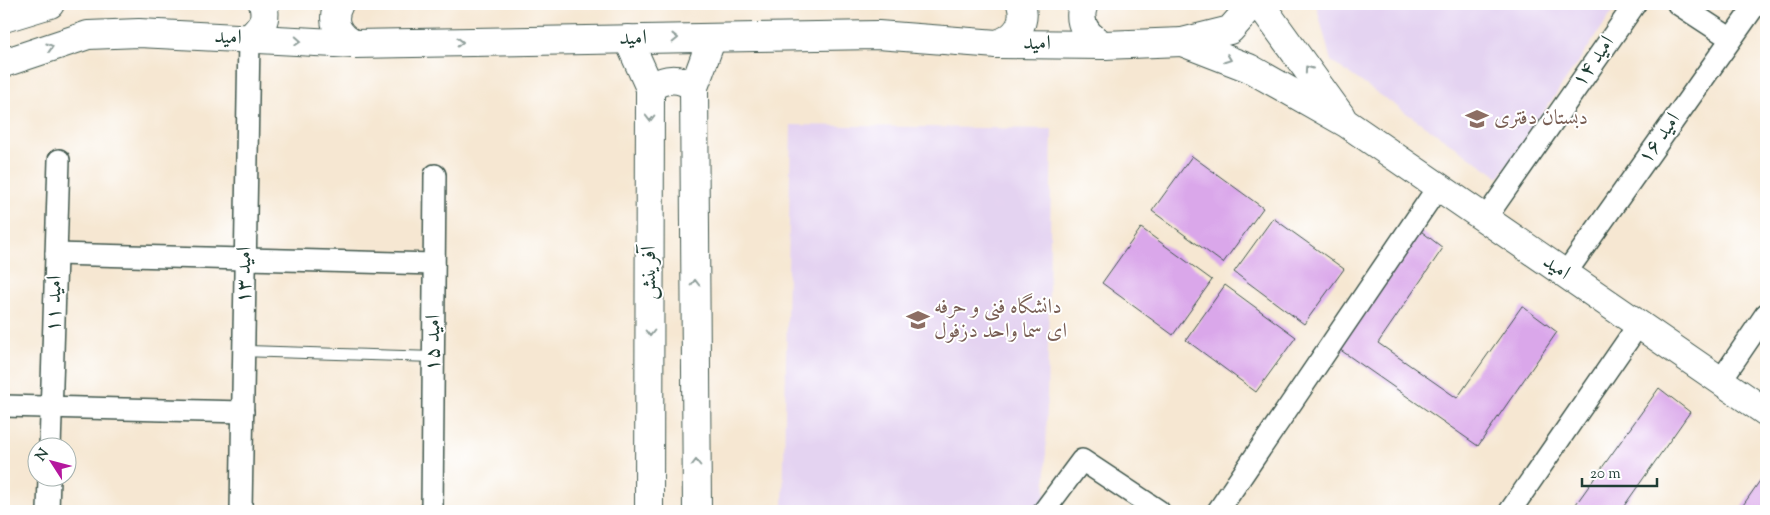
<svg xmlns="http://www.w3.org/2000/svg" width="1770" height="515" font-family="'Sorts Mill Goudy',Amiri,serif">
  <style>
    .built { fill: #e4d3f1 }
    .building { fill: #daa7ea }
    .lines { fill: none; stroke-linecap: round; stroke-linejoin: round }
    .lane-casing { stroke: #3f564c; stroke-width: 12 }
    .street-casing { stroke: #3f564c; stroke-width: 24 }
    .secondary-casing { stroke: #3f564c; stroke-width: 30 }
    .lane { stroke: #fff; stroke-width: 10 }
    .street { stroke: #fff; stroke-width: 21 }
    .secondary { stroke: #fff; stroke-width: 28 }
    .oneway { stroke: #8f9e9a }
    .labels { text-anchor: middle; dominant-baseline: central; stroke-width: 4; stroke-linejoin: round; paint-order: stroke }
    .street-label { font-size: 21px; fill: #1f3d34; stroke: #fff }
    .education-label { font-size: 21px; fill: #785e54; stroke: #fff; text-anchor: start }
  </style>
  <rect width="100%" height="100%" fill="#fff"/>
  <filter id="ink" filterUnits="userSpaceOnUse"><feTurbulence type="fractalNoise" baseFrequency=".02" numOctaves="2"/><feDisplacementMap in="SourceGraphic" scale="10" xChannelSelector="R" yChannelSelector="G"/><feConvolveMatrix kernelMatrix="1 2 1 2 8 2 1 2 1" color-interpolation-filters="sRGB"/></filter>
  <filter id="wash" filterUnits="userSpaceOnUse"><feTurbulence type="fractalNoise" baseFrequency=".0096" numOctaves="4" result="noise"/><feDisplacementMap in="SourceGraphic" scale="20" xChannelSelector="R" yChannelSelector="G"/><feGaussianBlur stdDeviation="1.12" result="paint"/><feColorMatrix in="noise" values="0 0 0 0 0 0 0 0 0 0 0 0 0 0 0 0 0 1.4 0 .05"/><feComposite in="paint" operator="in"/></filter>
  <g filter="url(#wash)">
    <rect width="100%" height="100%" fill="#f6e7d2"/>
    <g class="built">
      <path d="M1316,4H1618L1499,177L1331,61Z"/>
      <path d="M791,125L1052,129L1045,511H783Z"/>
    </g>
    <g id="blocks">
      <g class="building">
        <path d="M1192,156L1263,208L1223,263L1152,211Z"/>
        <path d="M1273,218L1344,269L1304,324L1234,272Z"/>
        <path d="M1413,225L1443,248L1378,343L1457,398L1522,306L1557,332L1478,446L1329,342Z"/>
        <path d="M1141,228L1212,280L1173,335L1102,283Z"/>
        <path d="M1225,285L1296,337L1256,392L1186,340Z"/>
        <path d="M1659,388L1690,412L1624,506L1631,511H1586L1576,504Z"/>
        <path d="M1766,472V511H1739Z"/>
      </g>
    </g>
  </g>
  <g filter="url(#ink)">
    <use href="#blocks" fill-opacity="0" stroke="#3f564c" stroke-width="1"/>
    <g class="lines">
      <defs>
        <path id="lane" d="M244,351L434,357"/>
        <g id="street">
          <path d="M1678,4L1730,38"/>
          <path d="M1485,219L1635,4"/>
          <path d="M56,254L434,264"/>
          <path d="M1565,274L1756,4"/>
          <path d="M1721,380L1766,314"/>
          <path d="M4,406L243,412"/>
          <path d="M50,448L59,160"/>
          <path d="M48,511L49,478"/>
          <path d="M241,511L249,39"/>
          <path d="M432,511L435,175"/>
          <path d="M1044,511L1082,460L1159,511"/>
          <path d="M1218,511L1438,187"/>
          <path d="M1510,511L1639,324"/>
        </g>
        <g id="secondary">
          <path d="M339,4C330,21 337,35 354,44"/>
          <path d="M1084,4C1076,22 1087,37 1104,45"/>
          <path d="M1260,4L1341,116"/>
          <path d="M4,18L50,4"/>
          <path d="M249,39C260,28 268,21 263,4"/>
          <path d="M628,39L650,88L649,511"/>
          <path d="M1182,42L1249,68L1346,123L1766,412"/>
          <path d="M997,44C1016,38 1027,23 1021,4"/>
          <path d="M4,63L88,35L139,33L354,44L878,35L997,44L1104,45L1182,42L1230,30L1253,4"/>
          <path d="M650,88C666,77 679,77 694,87"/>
          <path d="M697,511L694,87L712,38"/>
        </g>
      </defs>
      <use href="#lane" class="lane-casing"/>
      <use href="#street" class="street-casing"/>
      <use href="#secondary" class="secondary-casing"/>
      <use href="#lane" class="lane"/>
      <use href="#street" class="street"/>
      <use href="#secondary" class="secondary"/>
    </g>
    <defs><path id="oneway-chevron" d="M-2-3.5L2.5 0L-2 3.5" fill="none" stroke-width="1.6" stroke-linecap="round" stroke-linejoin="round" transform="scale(1.25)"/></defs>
    <g class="oneway">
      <use href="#oneway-chevron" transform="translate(675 38) rotate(-1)"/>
      <use href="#oneway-chevron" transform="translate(298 41) rotate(3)"/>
      <use href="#oneway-chevron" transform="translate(460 42) rotate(-1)"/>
      <use href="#oneway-chevron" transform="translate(50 47) rotate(-17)"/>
      <use href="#oneway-chevron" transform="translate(1228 59) rotate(21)"/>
      <use href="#oneway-chevron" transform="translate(1308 69) rotate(-125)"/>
      <use href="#oneway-chevron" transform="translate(650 118) rotate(90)"/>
      <use href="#oneway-chevron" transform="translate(695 283) rotate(-90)"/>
      <use href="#oneway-chevron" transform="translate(650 333) rotate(90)"/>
      <use href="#oneway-chevron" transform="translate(696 463) rotate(-90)"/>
    </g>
  </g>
  <defs>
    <symbol id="school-bare" viewBox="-9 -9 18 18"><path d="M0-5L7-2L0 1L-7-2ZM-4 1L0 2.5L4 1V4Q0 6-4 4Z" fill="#8d6e63" stroke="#fff" stroke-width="2.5" paint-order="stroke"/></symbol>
    <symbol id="university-bare" viewBox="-9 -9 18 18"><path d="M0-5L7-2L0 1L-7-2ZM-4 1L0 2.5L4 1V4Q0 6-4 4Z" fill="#8d6e63" stroke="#fff" stroke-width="2.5" paint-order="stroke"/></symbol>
  </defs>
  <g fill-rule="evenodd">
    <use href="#school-bare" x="1461" y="103" width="32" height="32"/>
    <use href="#university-bare" x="902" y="304" width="32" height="32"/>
  </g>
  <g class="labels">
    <g class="street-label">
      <text transform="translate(228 38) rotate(3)">امید</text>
      <text transform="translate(633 39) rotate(-1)">امید</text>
      <text transform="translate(1037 44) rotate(1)">امید</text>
      <text transform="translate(1594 62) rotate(-55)">امید ۱۴</text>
      <text transform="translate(1660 139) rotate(-55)">امید ۱۶</text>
      <text transform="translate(1556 268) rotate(35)">امید</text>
      <text transform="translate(650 273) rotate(-90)">آفرینش</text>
      <text transform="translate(245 275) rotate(-89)">امید ۱۳</text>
      <text transform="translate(55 304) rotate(-88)">امید ۱۱</text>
      <text transform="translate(434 343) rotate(-89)">امید ۱۵</text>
    </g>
    <g class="education-label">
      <text x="1494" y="119">دبستان دفتری</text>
      <text x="934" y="308">دانشگاه فنی و حرفه<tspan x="934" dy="24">ای سما واحد دزفول</tspan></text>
    </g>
  </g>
  <rect width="1770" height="515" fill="none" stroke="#fff" stroke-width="20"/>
  <g transform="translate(52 462) rotate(306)"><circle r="24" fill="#ffffff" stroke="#a5b1ae"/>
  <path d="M0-4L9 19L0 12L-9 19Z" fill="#b5179e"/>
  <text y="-8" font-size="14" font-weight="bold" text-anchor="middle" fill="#1f3d34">N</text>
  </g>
  <path d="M1582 478v8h75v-8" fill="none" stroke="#1f3d34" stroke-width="2.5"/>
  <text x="1590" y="478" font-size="15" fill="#1f3d34" stroke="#ffffff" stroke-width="4" paint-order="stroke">20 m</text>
</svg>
